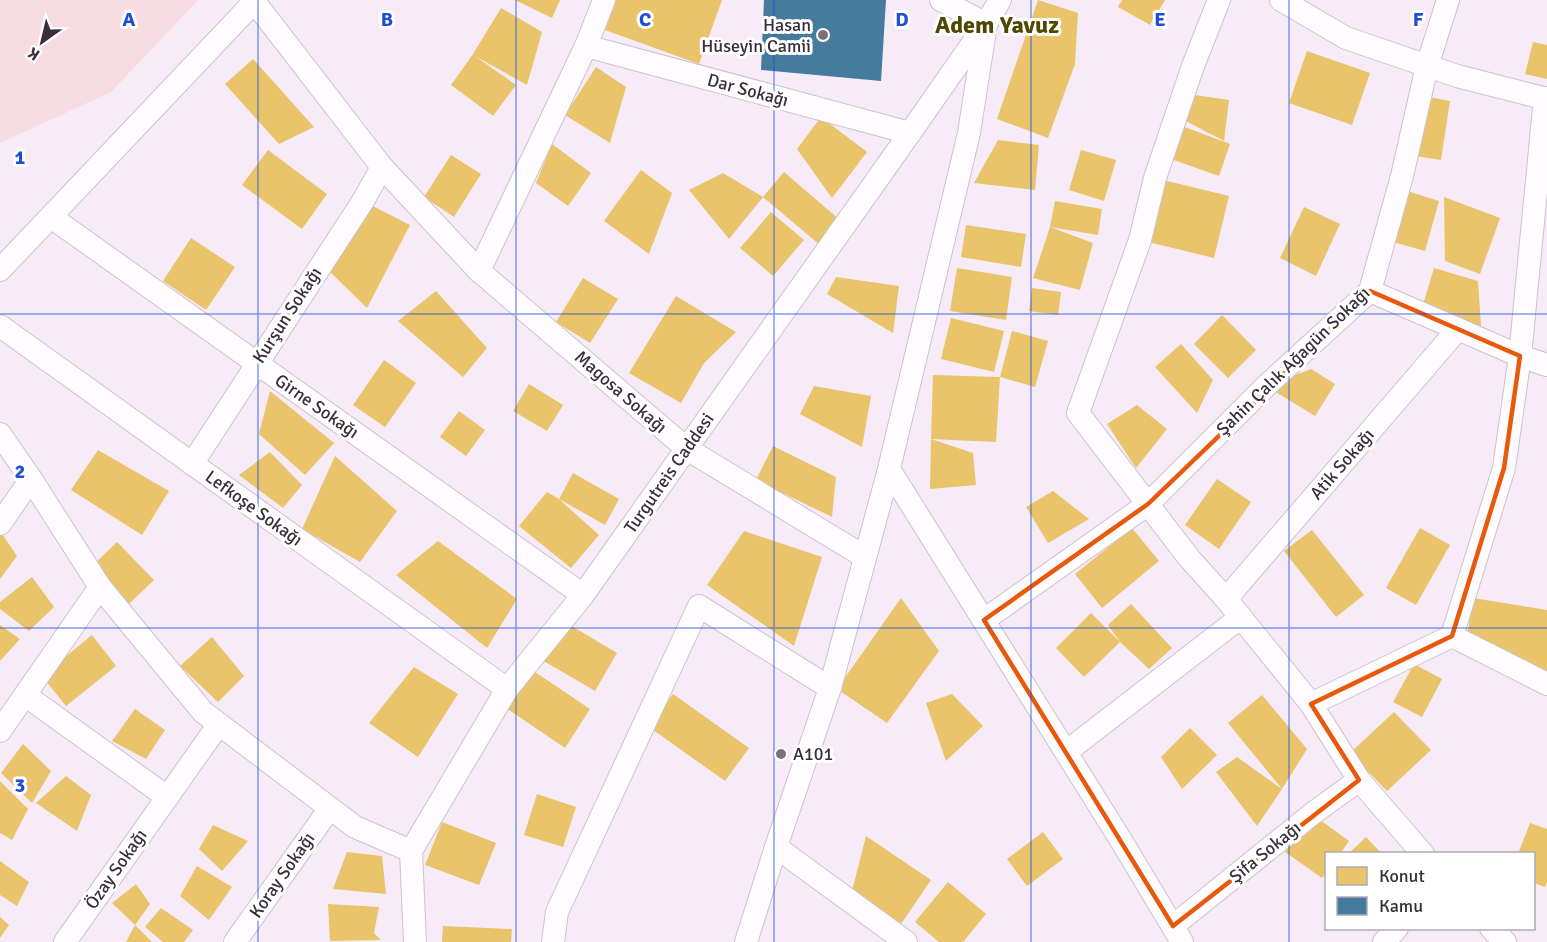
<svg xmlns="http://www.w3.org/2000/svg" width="1547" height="942" font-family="Signika,sans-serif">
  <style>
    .green { fill: #f7dce1 }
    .homes { fill: #e9c46a }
    .public { fill: #457b9d }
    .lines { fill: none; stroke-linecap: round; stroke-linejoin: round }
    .street-casing { stroke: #cdc2cd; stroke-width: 24 }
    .street { stroke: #fefcfe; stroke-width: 22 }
    .marked { fill: none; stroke: #e8590c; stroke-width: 4.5; stroke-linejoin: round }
    .grid { fill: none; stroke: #1d4ed8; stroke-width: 1.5; stroke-opacity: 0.55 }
    .poi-dot { fill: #7c707c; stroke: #fff; stroke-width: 2 }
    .labels { text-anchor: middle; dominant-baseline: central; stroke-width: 6; stroke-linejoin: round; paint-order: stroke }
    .poi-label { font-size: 18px; fill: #392e39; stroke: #fff; text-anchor: end }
    .street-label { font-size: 18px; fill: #392e39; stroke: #fff }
    .district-label { font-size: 24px; font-weight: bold; fill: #514704; stroke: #fff }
    .grid-label { font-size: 20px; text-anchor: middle; font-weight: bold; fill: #1d4ed8; stroke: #fff; stroke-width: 6; stroke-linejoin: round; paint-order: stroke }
  </style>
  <rect width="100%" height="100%" fill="#f7ebf8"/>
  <path class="green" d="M0,0H198L111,92L0,143Z"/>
  <g class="homes">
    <path d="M515,0H560L552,18Z"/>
    <path d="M616,0H722L699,64L605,30Z"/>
    <path d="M1038,0L1078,13L1075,64L1048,138L997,119Z"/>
    <path d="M1122,0H1165L1150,25L1118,7Z"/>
    <path d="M501,8L542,32L527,85L475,56L516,85L493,116L451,85L473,54Z"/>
    <path d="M1533,42L1547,45V79L1525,74Z"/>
    <path d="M1307,51L1370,73L1352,125L1289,103Z"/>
    <path d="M253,59L314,127L279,144L225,84Z"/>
    <path d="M596,67L626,87L610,143L565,115Z"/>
    <path d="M1195,95L1229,100L1224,141L1182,119Z"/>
    <path d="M1424,96L1450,101L1441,160L1415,156Z"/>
    <path d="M821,117L867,152L832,198L797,149Z"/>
    <path d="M1174,123L1230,144L1219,176L1171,159Z"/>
    <path d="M998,140L1039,145L1035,190L974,183Z"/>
    <path d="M552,144L591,173L568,206L536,183Z"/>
    <path d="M268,150L327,194L302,229L242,185Z"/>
    <path d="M1081,150L1116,160L1104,201L1069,190Z"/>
    <path d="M451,155L481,174L454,217L424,197Z"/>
    <path d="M641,170L672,193L649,254L604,221Z"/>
    <path d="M784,172L841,221L820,245L763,197Z"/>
    <path d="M723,173L763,197L729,239L689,190Z"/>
    <path d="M1155,178L1229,196L1214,258L1140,240Z"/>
    <path d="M1404,190L1439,201L1425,251L1389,241Z"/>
    <path d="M1444,197L1500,218L1480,274L1445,261Z"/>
    <path d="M363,201L410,225L367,308L327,269Z"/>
    <path d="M1055,201L1102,209L1098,235L1050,227L1093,243L1080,290L1033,278L1050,227Z"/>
    <path d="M1304,207L1340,224L1316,276L1280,258Z"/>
    <path d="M771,212L804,240L773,276L740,248Z"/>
    <path d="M966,225L1026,234L1021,267L961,257Z"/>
    <path d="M191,238L235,267L206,310L163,281Z"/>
    <path d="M957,268L1012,277L1006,320L950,311Z"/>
    <path d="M1434,268L1478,281L1481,326L1422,308Z"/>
    <path d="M836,277L899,286L893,333L827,294Z"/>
    <path d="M583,278L618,299L590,343L556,322Z"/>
    <path d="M1032,288L1061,292L1058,315L1029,311Z"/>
    <path d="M436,291L487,348L463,377L398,321Z"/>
    <path d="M676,296L736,332L704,363L681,403L629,373Z"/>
    <path d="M1222,315L1256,350L1228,378L1194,344Z"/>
    <path d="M951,318L1004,331L994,372L941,359Z"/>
    <path d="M1012,331L1048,341L1035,387L1000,377Z"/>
    <path d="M1181,344L1213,380L1197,413L1155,367Z"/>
    <path d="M384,360L416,383L385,427L353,405Z"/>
    <path d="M1311,369L1335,384L1315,416L1266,386Z"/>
    <path d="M933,375L1000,377L996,442L931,439L973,453L976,485L930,489L931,439Z"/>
    <path d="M529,384L563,405L547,431L513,411Z"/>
    <path d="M814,386L871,396L862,447L800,414Z"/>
    <path d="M270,391L334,443L305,475L259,434Z"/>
    <path d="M1137,405L1167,429L1136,468L1107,424Z"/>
    <path d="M459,411L485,430L466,456L440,437Z"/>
    <path d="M773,446L836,477L832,517L756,480Z"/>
    <path d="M98,450L169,491L142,535L71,490Z"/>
    <path d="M270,452L302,485L283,508L239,475Z"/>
    <path d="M335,456L397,511L360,562L302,529Z"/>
    <path d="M573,473L619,499L605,525L559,499Z"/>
    <path d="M1217,479L1251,502L1219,549L1185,525Z"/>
    <path d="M1053,491L1089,519L1048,543L1026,507Z"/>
    <path d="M547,492L559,499L599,535L571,568L519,526Z"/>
    <path d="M1132,528L1159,561L1102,608L1075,574Z"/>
    <path d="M1420,528L1450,545L1416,605L1386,588Z"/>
    <path d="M1312,530L1364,595L1336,617L1284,551Z"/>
    <path d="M0,531L17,556L0,579Z"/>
    <path d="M744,531L822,557L794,646L707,585Z"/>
    <path d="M438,541L517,599L487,648L396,575Z"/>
    <path d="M117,542L154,580L128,605L91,567Z"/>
    <path d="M32,577L54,607L29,631L0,609V602Z"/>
    <path d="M901,598L939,651L887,723L837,689Z"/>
    <path d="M1473,598L1547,610V672L1468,631Z"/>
    <path d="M1131,604L1172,648L1149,669L1120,642L1108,625Z"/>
    <path d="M1091,613L1120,642L1084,677L1056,648Z"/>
    <path d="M565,622L617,653L595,691L542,660Z"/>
    <path d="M0,625L20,639L0,661Z"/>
    <path d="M92,635L116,666L66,706L42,676Z"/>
    <path d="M212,637L244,676L218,702L180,666Z"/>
    <path d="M1414,664L1442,679L1422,717L1393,702Z"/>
    <path d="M414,667L458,694L418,757L369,723Z"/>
    <path d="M532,670L590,709L565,748L506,708Z"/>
    <path d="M673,694L749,748L725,781L649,727Z"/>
    <path d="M952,694L983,726L946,761L926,703Z"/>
    <path d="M1262,695L1307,749L1282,789L1228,723Z"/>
    <path d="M135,709L165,730L146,759L112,741Z"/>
    <path d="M1394,712L1431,750L1387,791L1350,753Z"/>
    <path d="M1190,728L1217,755L1182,789L1161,757Z"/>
    <path d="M23,744L51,771L32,803L1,773Z"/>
    <path d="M1237,757L1282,789L1257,826L1216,772Z"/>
    <path d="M66,776L91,795L77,831L36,803Z"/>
    <path d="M0,781L28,809L12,840L0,833Z"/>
    <path d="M537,794L576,807L563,847L524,835Z"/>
    <path d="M1312,814L1349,841L1340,854H1326V872L1322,878L1285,852Z"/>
    <path d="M442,822L496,843L479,885L425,865Z"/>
    <path d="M1530,823L1547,829V882L1545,887L1534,883V854H1518Z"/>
    <path d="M213,825L248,841L222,871L199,849Z"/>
    <path d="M1043,832L1063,859L1027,886L1007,859Z"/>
    <path d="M866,836L931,880L901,924L852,891Z"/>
    <path d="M1366,837L1382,854H1348Z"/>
    <path d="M347,852L382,856L386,894L333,889Z"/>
    <path d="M0,861L29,882L17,906L0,895Z"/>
    <path d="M197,866L232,887L209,920L180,896Z"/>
    <path d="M948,882L986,914L963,942H939L915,922Z"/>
    <path d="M136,884L150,904L135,925L112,903Z"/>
    <path d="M328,904L379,907L374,933L381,940L330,941Z"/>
    <path d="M161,908L193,930L184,942H163L145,927Z"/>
    <path d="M0,917L9,925L0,938Z"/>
    <path d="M135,925L152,942H126Z"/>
    <path d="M443,926L512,929L511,942H442Z"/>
  </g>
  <path class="public" d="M764,0H886L881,81L761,70Z"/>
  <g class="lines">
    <defs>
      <g id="street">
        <path d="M253,0L382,167L479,271L586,46L604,0"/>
        <path d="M1219,0L1193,66L1155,178L1140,240L1078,413L1189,558L1226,599L1311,704L1359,780L1423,854"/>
        <path d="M1281,0L1346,38L1457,76L1547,99"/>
        <path d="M586,46L910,133"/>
        <path d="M1545,98L1520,356L1547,365"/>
        <path d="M51,217L583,595"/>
        <path d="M0,270L256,0"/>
        <path d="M479,271L687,449L865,557"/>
        <path d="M1370,291L1520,356L1504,468L1452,636"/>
        <path d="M0,326L507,689"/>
        <path d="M0,434L31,479L100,587L203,712L355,827L411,851"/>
        <path d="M192,464L363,201L382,167"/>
        <path d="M889,469L1122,842L1182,942"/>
        <path d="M0,524L31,479"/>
        <path d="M1226,599L1458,329"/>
        <path d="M984,620L1148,504L1266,386L1370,291L1402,176L1427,66L1448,0"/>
        <path d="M25,695L167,797"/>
        <path d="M1311,704L1452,636L1547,684"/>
        <path d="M0,731L100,587"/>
        <path d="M1066,752L1241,617"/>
        <path d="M776,847L906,942"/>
        <path d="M1173,926L1312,814L1359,780"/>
        <path d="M1491,928L1505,942"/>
        <path d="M65,942L219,724"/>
        <path d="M235,942L330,808"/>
        <path d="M415,942L411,851L507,689L583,595L910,133L986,24L941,0"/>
        <path d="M553,942L557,912L699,606L830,688"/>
        <path d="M746,942L776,847L830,688L889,469L969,133L986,24L1000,0"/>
        <path d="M1384,942L1397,928"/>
      </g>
    </defs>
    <use href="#street" class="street-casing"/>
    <use href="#street" class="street"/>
  </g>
  <path class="marked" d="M1370,291L1520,356L1504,468L1452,636L1311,704L1359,780L1173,926L984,620L1148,504Z"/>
  <path class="grid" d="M258,0V942M516,0V942M774,0V942M1031,0V942M1289,0V942M0,314H1547M0,628H1547"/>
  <g class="poi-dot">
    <circle cx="823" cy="35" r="6"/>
    <circle cx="781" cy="754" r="6"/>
  </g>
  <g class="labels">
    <g class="poi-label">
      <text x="811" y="25">Hasan<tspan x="811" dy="21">Hüseyin Camii</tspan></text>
      <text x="793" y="754" text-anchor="start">A101</text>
    </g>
    <g class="street-label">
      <text transform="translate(748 90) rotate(15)">Dar Sokağı</text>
      <text transform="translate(287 315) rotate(-57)">Kurşun Sokağı</text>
      <text transform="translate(1293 361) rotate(-44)">Şahin Çalık Ağagün Sokağı</text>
      <text transform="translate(621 392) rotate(41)">Magosa Sokağı</text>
      <text transform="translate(317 406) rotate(35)">Girne Sokağı</text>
      <text transform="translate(1342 464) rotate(-49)">Atik Sokağı</text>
      <text transform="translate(669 473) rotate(-55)">Turgutreis Caddesi</text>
      <text transform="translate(254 508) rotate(36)">Lefkoşe Sokağı</text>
      <text transform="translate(1265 852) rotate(-39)">Şifa Sokağı</text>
      <text transform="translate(116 869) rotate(-55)">Özay Sokağı</text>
      <text transform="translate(282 875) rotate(-55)">Koray Sokağı</text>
    </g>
    <g class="district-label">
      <text x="997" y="25">Adem Yavuz</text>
    </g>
  </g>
  <g class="grid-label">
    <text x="129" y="26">A</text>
    <text x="387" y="26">B</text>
    <text x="645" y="26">C</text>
    <text x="902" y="26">D</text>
    <text x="1160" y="26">E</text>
    <text x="1418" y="26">F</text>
    <text x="20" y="164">1</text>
    <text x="20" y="478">2</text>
    <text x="20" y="792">3</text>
  </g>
  <rect x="1325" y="852" width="210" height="78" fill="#ffffff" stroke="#b0abb0" stroke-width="1.5"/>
  <rect x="1337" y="867" width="30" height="18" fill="#e9c46a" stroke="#b0abb0" stroke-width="1.5"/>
  <text x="1379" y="882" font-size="18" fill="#392e39">Konut</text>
  <rect x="1337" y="897" width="30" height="18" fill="#457b9d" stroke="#b0abb0" stroke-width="1.5"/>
  <text x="1379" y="912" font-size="18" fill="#392e39">Kamu</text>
  <g transform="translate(42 42) rotate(214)" stroke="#ffffff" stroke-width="4.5" paint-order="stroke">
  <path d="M0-4.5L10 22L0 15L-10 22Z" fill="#392e39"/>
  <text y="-9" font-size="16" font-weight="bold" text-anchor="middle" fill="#392e39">K</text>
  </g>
</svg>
